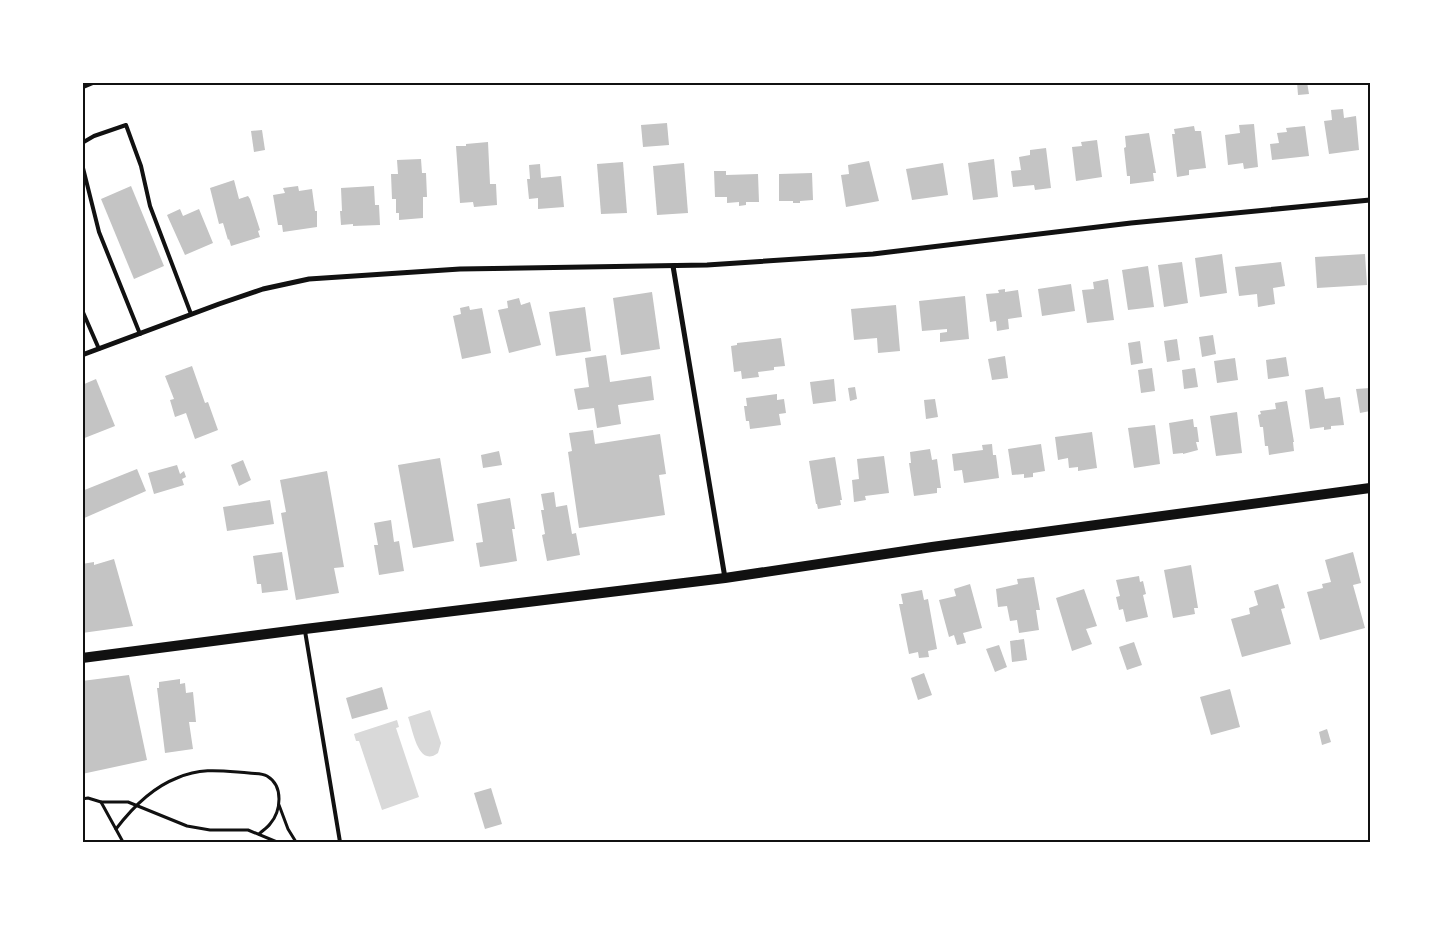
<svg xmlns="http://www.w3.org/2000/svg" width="1453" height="925" font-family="'Titillium Web',sans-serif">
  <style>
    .water { fill: #d9d9d9 }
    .building { fill: #c4c4c4 }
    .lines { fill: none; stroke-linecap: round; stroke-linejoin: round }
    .path { stroke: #111; stroke-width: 3 }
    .service { stroke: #111; stroke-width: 4 }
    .minor { stroke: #111; stroke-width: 5 }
    .secondary { stroke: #111; stroke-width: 10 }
    .neatline { fill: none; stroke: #111; stroke-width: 2 }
  </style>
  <rect width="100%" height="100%" fill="#fff"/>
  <g class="water">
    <path d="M430,710L441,743L438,753C418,768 413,730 408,717Z"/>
    <path d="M397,720L399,727L396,728L419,797L382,810L359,741H356L354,734Z"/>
  </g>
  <g class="building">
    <path d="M1297,82H1307L1309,94L1298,95Z"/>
    <path d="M1343,109L1344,118L1356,116L1359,150L1329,154L1324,121L1332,120L1331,110Z"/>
    <path d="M667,123L669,145L643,147L641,125Z"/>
    <path d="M1254,124L1258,167L1244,169L1243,163L1228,165L1225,135L1240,133L1239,125Z"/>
    <path d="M1194,126L1195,131H1201L1206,168L1189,170V175L1177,177L1172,134H1175L1174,129Z"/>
    <path d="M1305,126L1309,156L1272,160L1270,144L1279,143L1277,133L1287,132L1286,128Z"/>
    <path d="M262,130L265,150L254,152L251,131Z"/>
    <path d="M1149,133L1156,173H1153L1154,181L1130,184V176H1127L1124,148L1126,147L1125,136Z"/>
    <path d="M1097,140L1102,177L1076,181L1072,147L1082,146L1081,142Z"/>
    <path d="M488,142L490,184H496L497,205L474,207L473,202L460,203L456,146H466V144Z"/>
    <path d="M1046,148L1051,188L1035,190L1034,185L1013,187L1011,171L1021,170L1019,157L1030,155V150Z"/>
    <path d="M421,159L422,173H426L427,197H423V218L399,220V213H396V199H392L391,174H398L397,160Z"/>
    <path d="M994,159L998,197L973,200L968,163Z"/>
    <path d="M869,161L879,201L846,207L841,175L849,174L848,165Z"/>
    <path d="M623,162L627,213L601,214L597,164Z"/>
    <path d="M684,163L688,213L657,215L653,166Z"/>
    <path d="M943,163L948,195L912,200L906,169Z"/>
    <path d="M540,164L541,178L561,176L564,207L538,209V198L529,199L527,179H530L529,165Z"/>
    <path d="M714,171H726V175L758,174L759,202H746V205L739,206V202L727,203V197H715Z"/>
    <path d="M812,173L813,200L800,201V203H793V201H779V174Z"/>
    <path d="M234,180L239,199L248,196L250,199L260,230L258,231L260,237L231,246L229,239L228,240L223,223L219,224L210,188Z"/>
    <path d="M131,186L164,266L134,279L101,199Z"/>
    <path d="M298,186L299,191L312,189L315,211H317V227L283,232L282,225H278L273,195L285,193L283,188Z"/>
    <path d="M374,186L375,205H379L380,225L353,226V224L341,225L340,211H342L341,188Z"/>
    <path d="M180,209L183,216L199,209L213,243L185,255L167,215Z"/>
    <path d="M1222,254L1227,293L1200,297L1195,258Z"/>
    <path d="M1365,254L1367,285L1317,288L1315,257Z"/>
    <path d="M1182,262L1188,303L1164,307L1158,265Z"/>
    <path d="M1281,262L1285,286L1273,288L1275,304L1258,307L1257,294L1239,296L1235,267Z"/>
    <path d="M1148,266L1154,307L1128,310L1122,270Z"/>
    <path d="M1108,279L1114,320L1087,323L1082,290L1094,289L1093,282Z"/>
    <path d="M1071,284L1075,311L1042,316L1038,289Z"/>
    <path d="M1005,289V292L1018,290L1022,317L1008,319L1009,329L997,331L996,321L990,322L986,294L999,293L998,290Z"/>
    <path d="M652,292L660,349L621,355L613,298Z"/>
    <path d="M965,296L969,339L940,342V333L947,332V329L922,331L919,301Z"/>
    <path d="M519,298L521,305L530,302L541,345L509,353L498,310L508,308L507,301Z"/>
    <path d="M896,305L900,351L878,353L877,338L854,340L851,309Z"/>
    <path d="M469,306L470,310L482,308L491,353L462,359L453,316L461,314L460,308Z"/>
    <path d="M585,307L591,351L556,356L549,312Z"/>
    <path d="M1213,335L1216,354L1202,357L1199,337Z"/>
    <path d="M781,338L785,366L774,367V370L758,372L759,377L742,379L741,371L734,372L731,346L737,345V343Z"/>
    <path d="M1177,339L1180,360L1167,362L1164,341Z"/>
    <path d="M1140,341L1143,363L1131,365L1128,343Z"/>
    <path d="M606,355L610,382L651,376L654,400L618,405L621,424L597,428L594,408L578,410L574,389L589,387L585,358Z"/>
    <path d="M1005,356L1008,378L992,380L988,359Z"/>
    <path d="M1286,357L1289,376L1268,379L1266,360Z"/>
    <path d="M1235,358L1238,380L1217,383L1214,361Z"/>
    <path d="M192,366L205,403L208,402L218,430L195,439L186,413L175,417L170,400L174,399L165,376Z"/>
    <path d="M1152,368L1155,391L1141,393L1138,370Z"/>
    <path d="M1195,368L1198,387L1184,389L1182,370Z"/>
    <path d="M96,379L115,426L82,439V385Z"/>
    <path d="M834,379L836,401L813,404L810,382Z"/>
    <path d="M855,387L857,399L850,401L848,388Z"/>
    <path d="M1323,387L1325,399L1340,397L1344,425L1331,426V429L1324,430V427L1310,429L1305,390Z"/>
    <path d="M1370,388V411L1360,413L1356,389Z"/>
    <path d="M777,394V400L784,399L786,413L779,414L781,425L750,429L749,421H746L744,406H747L746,398Z"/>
    <path d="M935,399L938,417L926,419L924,400Z"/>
    <path d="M1287,401L1294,442H1293L1294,451L1269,455L1268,446H1265L1263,427H1260L1258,415L1261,414L1260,411L1276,409L1275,403Z"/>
    <path d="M1237,412L1242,453L1216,456L1210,416Z"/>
    <path d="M1193,419L1194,427H1197L1199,442H1196L1198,450L1183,454V453L1173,454L1169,423Z"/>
    <path d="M1155,425L1160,464L1134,468L1128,428Z"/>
    <path d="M593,430L595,444L660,434L666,474L659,475L665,515L579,528L568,452L572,451L569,433Z"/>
    <path d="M1092,432L1097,468L1078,471V467L1069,468L1068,458L1058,460L1055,437Z"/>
    <path d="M992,444L993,455H996L999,478L964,483L962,470L954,471L952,454L983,450L982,445Z"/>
    <path d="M1041,444L1045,471L1033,473V477L1024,478V474L1012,475L1008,449Z"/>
    <path d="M930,449L932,460L937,459L941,488H937V493L914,496L909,463H911L910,452Z"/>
    <path d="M499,451L502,465L483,468L481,455Z"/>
    <path d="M884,456L889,493L865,496L866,500L854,502L852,480L859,479L857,459Z"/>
    <path d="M835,457L842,500H840L841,505L818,509L817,504H816L809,461Z"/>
    <path d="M440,458L454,541L413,548L398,465Z"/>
    <path d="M243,460L251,480L239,486L231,465Z"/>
    <path d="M177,465L180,474L184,471L186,477L182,479L184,485L154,494L148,473Z"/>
    <path d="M137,469L146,491L82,519V491Z"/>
    <path d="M327,471L344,567L334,568L339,593L296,600L281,513L286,512L280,480Z"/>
    <path d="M554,492L556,507L567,505L572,534L576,533L580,555L547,561L542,535L545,534L541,510H544L541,494Z"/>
    <path d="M510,498L515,529H512L517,561L480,567L476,543L483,542L477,504Z"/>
    <path d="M270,500L274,524L227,531L223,507Z"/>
    <path d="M391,520L394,542L399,541L404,571L379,575L374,545H378L374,523Z"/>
    <path d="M282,552L288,590L262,593L261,584H257L253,556Z"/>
    <path d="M1353,552L1361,583L1353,585L1365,628L1320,640L1307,592L1323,588L1322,584L1331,582L1325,560Z"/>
    <path d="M114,559L133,626L82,633V564L94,562V565Z"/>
    <path d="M1191,565L1198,608H1194L1195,614L1173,618L1164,570Z"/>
    <path d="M1139,576L1140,582L1143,581L1146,594L1143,595L1148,617L1126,622L1123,609L1119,610L1116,597L1120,596L1116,580Z"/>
    <path d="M1034,577L1040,610H1036L1039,630L1019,633L1017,620L1010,621L1007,606L998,607L996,589L1018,584L1017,579Z"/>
    <path d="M970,584L982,628L963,633L966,643L957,645L954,635L949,637L939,600L956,596L954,589Z"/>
    <path d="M1278,584L1285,608L1281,609L1291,644L1242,657L1231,619L1250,614L1249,608L1258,605L1254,591Z"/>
    <path d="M1084,589L1097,626L1086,629L1092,644L1072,651L1056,598Z"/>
    <path d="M922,590L924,600L928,599L937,649L928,651L929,657L919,658L918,652L909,654L899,604H903L901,594Z"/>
    <path d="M1024,639L1027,660L1012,662L1010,641Z"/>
    <path d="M1134,642L1142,665L1127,670L1119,647Z"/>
    <path d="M999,645L1007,667L995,672L986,649Z"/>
    <path d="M924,673L932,695L918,700L911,678Z"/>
    <path d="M129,675L147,760L82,774V681Z"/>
    <path d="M180,679V684L185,683L186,693L193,692L196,722H189L193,749L165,753L157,688H159V682Z"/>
    <path d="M382,687L388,709L352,719L346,698Z"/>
    <path d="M1230,689L1240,727L1211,735L1200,697Z"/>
    <path d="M1327,729L1331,742L1322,745L1319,732Z"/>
    <path d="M491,788L502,824L485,829L474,793Z"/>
  </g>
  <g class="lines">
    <g class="path">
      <path d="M82,799L88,798L101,802H128L187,826L210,830H248L277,842"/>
      <path d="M101,802L123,842"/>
      <path d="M279,805L288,829L296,842"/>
      <path d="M116,829C132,808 151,788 177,778C203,767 222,771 249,773C254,774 262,773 267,776C284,786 281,811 270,824C267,828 262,831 259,834"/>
    </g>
    <g class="service">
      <path d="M82,143L94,136L126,125L141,166L150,206L191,314"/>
      <path d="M82,164L99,232L140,334"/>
      <path d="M82,310L99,349"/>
      <path d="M305,631L340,842"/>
    </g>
    <g class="minor">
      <path d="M82,87L94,82"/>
      <path d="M673,266L725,578"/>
      <path d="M82,355L219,304L263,289L309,279L460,269L707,265L873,254L1131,223L1370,200"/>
    </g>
    <path class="secondary" d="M82,658L305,629L725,578L932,547L1370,488"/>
  </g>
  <rect width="1453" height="925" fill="none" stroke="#ffffff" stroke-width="168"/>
  <rect x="84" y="84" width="1285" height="757" class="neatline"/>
</svg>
